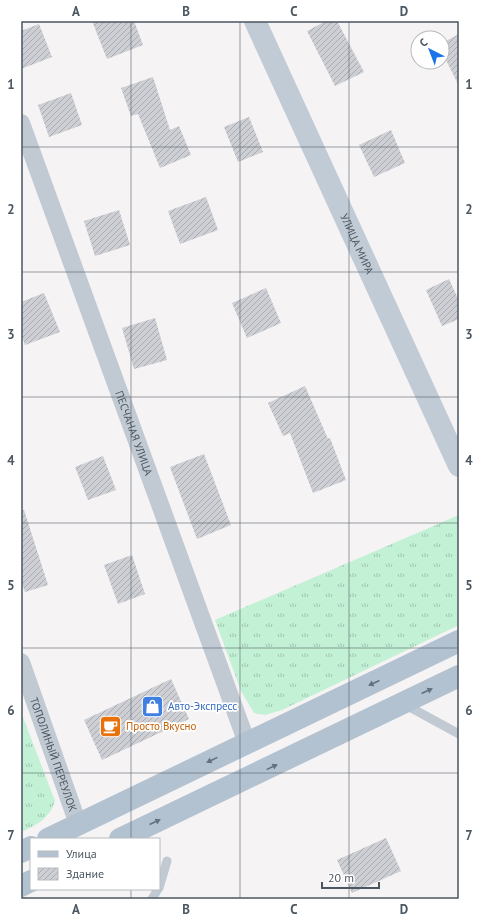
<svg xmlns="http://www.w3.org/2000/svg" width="480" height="920" font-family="'PT Sans',sans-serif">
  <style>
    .grass { fill: url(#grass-tufts) }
    .building { fill: url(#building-hatch) }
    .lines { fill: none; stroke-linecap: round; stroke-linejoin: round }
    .lane { stroke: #c1cad2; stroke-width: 9 }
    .street { stroke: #c1cad2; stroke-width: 18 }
    .secondary { stroke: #c1cbd6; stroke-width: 22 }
    .primary { stroke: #b3c2d1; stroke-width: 22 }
    .oneway { fill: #64717d }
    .grid { fill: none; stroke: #4a5661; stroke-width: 1; stroke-opacity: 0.55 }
    .labels { text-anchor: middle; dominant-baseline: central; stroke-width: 3.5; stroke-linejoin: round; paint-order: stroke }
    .street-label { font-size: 11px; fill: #4a5661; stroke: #fff }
    .shop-label { font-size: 11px; fill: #366cbe; stroke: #fff; text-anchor: start }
    .food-label { font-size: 11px; fill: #c56008; stroke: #fff; text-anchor: start }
    .neatline { fill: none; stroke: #4a5661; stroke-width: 1.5 }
    .grid-label { font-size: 13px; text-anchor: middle; font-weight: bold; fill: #4a5661 }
  </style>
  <defs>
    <pattern id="grass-tufts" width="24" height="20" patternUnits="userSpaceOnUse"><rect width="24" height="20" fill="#c3f1d5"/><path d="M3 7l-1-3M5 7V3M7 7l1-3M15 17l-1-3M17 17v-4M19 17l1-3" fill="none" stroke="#a0c6b0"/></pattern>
    <pattern id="building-hatch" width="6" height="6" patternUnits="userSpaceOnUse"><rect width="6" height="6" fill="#cdcfd5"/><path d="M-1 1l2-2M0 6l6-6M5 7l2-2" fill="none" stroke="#a8abb0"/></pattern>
  </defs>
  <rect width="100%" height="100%" fill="#f5f3f3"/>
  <g class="grass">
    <path d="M459,515V625L282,710L265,715L254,713L241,691L215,620Z"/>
    <path d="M21,712L55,801C49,819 37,825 21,832Z"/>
  </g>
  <g class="building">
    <path d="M92,21H134L143,45L107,59Z"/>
    <path d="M326,21H337L364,72L335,86L307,31Z"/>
    <path d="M39,24L52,57L21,69V31Z"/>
    <path d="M459,34V86L442,52V43Z"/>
    <path d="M153,77L170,130L179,126L191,155L160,168L138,114L131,116L121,88Z"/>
    <path d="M71,93L82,125L49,137L38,105Z"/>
    <path d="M249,117L263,152L238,162L224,127Z"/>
    <path d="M391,130L405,163L374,177L359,145Z"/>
    <path d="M206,197L218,230L180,244L168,211Z"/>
    <path d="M119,210L130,245L95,256L84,221Z"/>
    <path d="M449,279L459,301V319L442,326L426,290Z"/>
    <path d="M266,288L281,323L247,338L232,303Z"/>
    <path d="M44,293L60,332L25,345L21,334V302Z"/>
    <path d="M155,318L167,360L134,369L122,328Z"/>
    <path d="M305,386L328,439L330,438L346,480L313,493L290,433L283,436L268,403Z"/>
    <path d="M204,454L231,525L197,539L170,467Z"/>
    <path d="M103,456L116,490L88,500L75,467Z"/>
    <path d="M24,510L48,585L25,592L21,581V511Z"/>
    <path d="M132,555L145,594L118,604L104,565Z"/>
    <path d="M171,679L189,719L102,760L84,720Z"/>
    <path d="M386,838L401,871L352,893L337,860Z"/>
  </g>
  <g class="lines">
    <g class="lane">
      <path d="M404,704L459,734"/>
      <path d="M159,888L167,861"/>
      <path d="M152,899L158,889"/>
    </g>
    <g class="street">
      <path id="s1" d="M21,123L247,743"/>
      <path id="s2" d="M21,662L78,824"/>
    </g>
    <path class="secondary" id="s3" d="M255,21L459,466"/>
    <g class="primary">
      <path d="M48,839L459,641"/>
      <path d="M120,839L459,676"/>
      <path d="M21,852L31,847"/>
      <path d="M21,886L31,881"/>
    </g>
  </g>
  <defs><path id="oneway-solid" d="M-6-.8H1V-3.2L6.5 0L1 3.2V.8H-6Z"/></defs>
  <g class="oneway">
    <use href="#oneway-solid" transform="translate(374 683) rotate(155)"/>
    <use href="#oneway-solid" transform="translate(427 691) rotate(-25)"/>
    <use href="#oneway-solid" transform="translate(212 760) rotate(154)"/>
    <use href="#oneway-solid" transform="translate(272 767) rotate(-26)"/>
    <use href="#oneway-solid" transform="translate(155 822) rotate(-25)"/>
  </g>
  <path class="grid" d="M131,21V839M240,21V899M349,21V899M21,147H459M21,272H459M21,397H459M21,523H459M21,648H459M21,773H459M131,889V899"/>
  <defs>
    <symbol id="shop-square" viewBox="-11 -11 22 22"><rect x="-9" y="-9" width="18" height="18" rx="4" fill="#3f7fe0" stroke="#fff"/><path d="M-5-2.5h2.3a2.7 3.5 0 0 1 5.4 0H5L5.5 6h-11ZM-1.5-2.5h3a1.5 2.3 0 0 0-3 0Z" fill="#fff"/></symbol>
    <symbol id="cafe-square" viewBox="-11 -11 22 22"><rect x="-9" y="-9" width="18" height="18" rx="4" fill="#e8710a" stroke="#fff"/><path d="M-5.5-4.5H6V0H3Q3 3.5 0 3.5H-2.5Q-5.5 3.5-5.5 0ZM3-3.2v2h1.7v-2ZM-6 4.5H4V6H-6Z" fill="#fff"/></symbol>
  </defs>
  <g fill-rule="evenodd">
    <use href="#shop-square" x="140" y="694" width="25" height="25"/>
    <use href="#cafe-square" x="98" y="714" width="25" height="25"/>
  </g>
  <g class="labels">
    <g class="street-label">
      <text stroke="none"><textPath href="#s3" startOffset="245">УЛИЦА МИРА</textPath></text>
      <text stroke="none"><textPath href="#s1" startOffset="330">ПЕСЧАНАЯ УЛИЦА</textPath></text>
      <text stroke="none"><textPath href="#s2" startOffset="98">ТОПОЛИНЫЙ ПЕРЕУЛОК</textPath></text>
    </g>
    <g class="shop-label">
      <text x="168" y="706">Авто-Экспресс</text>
    </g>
    <g class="food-label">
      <text x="126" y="726">Просто Вкусно</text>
    </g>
  </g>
  <rect width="480" height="920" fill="none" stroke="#ffffff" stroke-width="44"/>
  <rect x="30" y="838" width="130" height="52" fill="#ffffff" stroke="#b7bbc0"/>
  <rect x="38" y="851" width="20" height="6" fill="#b3c2d1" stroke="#b7bbc0"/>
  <text x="66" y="858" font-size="12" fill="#4a5661">Улица</text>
  <rect x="38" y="868" width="20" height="12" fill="url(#building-hatch)" stroke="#b7bbc0"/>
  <text x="66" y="878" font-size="12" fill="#4a5661">Здание</text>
  <g transform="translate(430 50) rotate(318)"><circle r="19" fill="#ffffff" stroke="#b7bbc0"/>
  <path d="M0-3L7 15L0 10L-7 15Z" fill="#1a73e8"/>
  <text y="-6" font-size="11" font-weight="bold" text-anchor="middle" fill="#4a5661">С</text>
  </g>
  <path d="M322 882v6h57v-6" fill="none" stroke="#4a5661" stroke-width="2"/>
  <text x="328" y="882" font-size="12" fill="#4a5661" stroke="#ffffff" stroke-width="3" paint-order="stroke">20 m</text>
  <rect x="22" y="22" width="436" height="876" class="neatline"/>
  <g class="grid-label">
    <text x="76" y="16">A</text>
    <text x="186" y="16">B</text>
    <text x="294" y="16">C</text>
    <text x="404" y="16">D</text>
    <text x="11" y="89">1</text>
    <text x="469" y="89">1</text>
    <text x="11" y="214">2</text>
    <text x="469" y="214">2</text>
    <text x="11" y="339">3</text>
    <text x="469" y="339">3</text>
    <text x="11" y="465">4</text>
    <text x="469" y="465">4</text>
    <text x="11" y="590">5</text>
    <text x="469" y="590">5</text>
    <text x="11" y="715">6</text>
    <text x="469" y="715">6</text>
    <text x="11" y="840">7</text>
    <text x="469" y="840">7</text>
    <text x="76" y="914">A</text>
    <text x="186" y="914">B</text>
    <text x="294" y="914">C</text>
    <text x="404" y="914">D</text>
  </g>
</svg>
